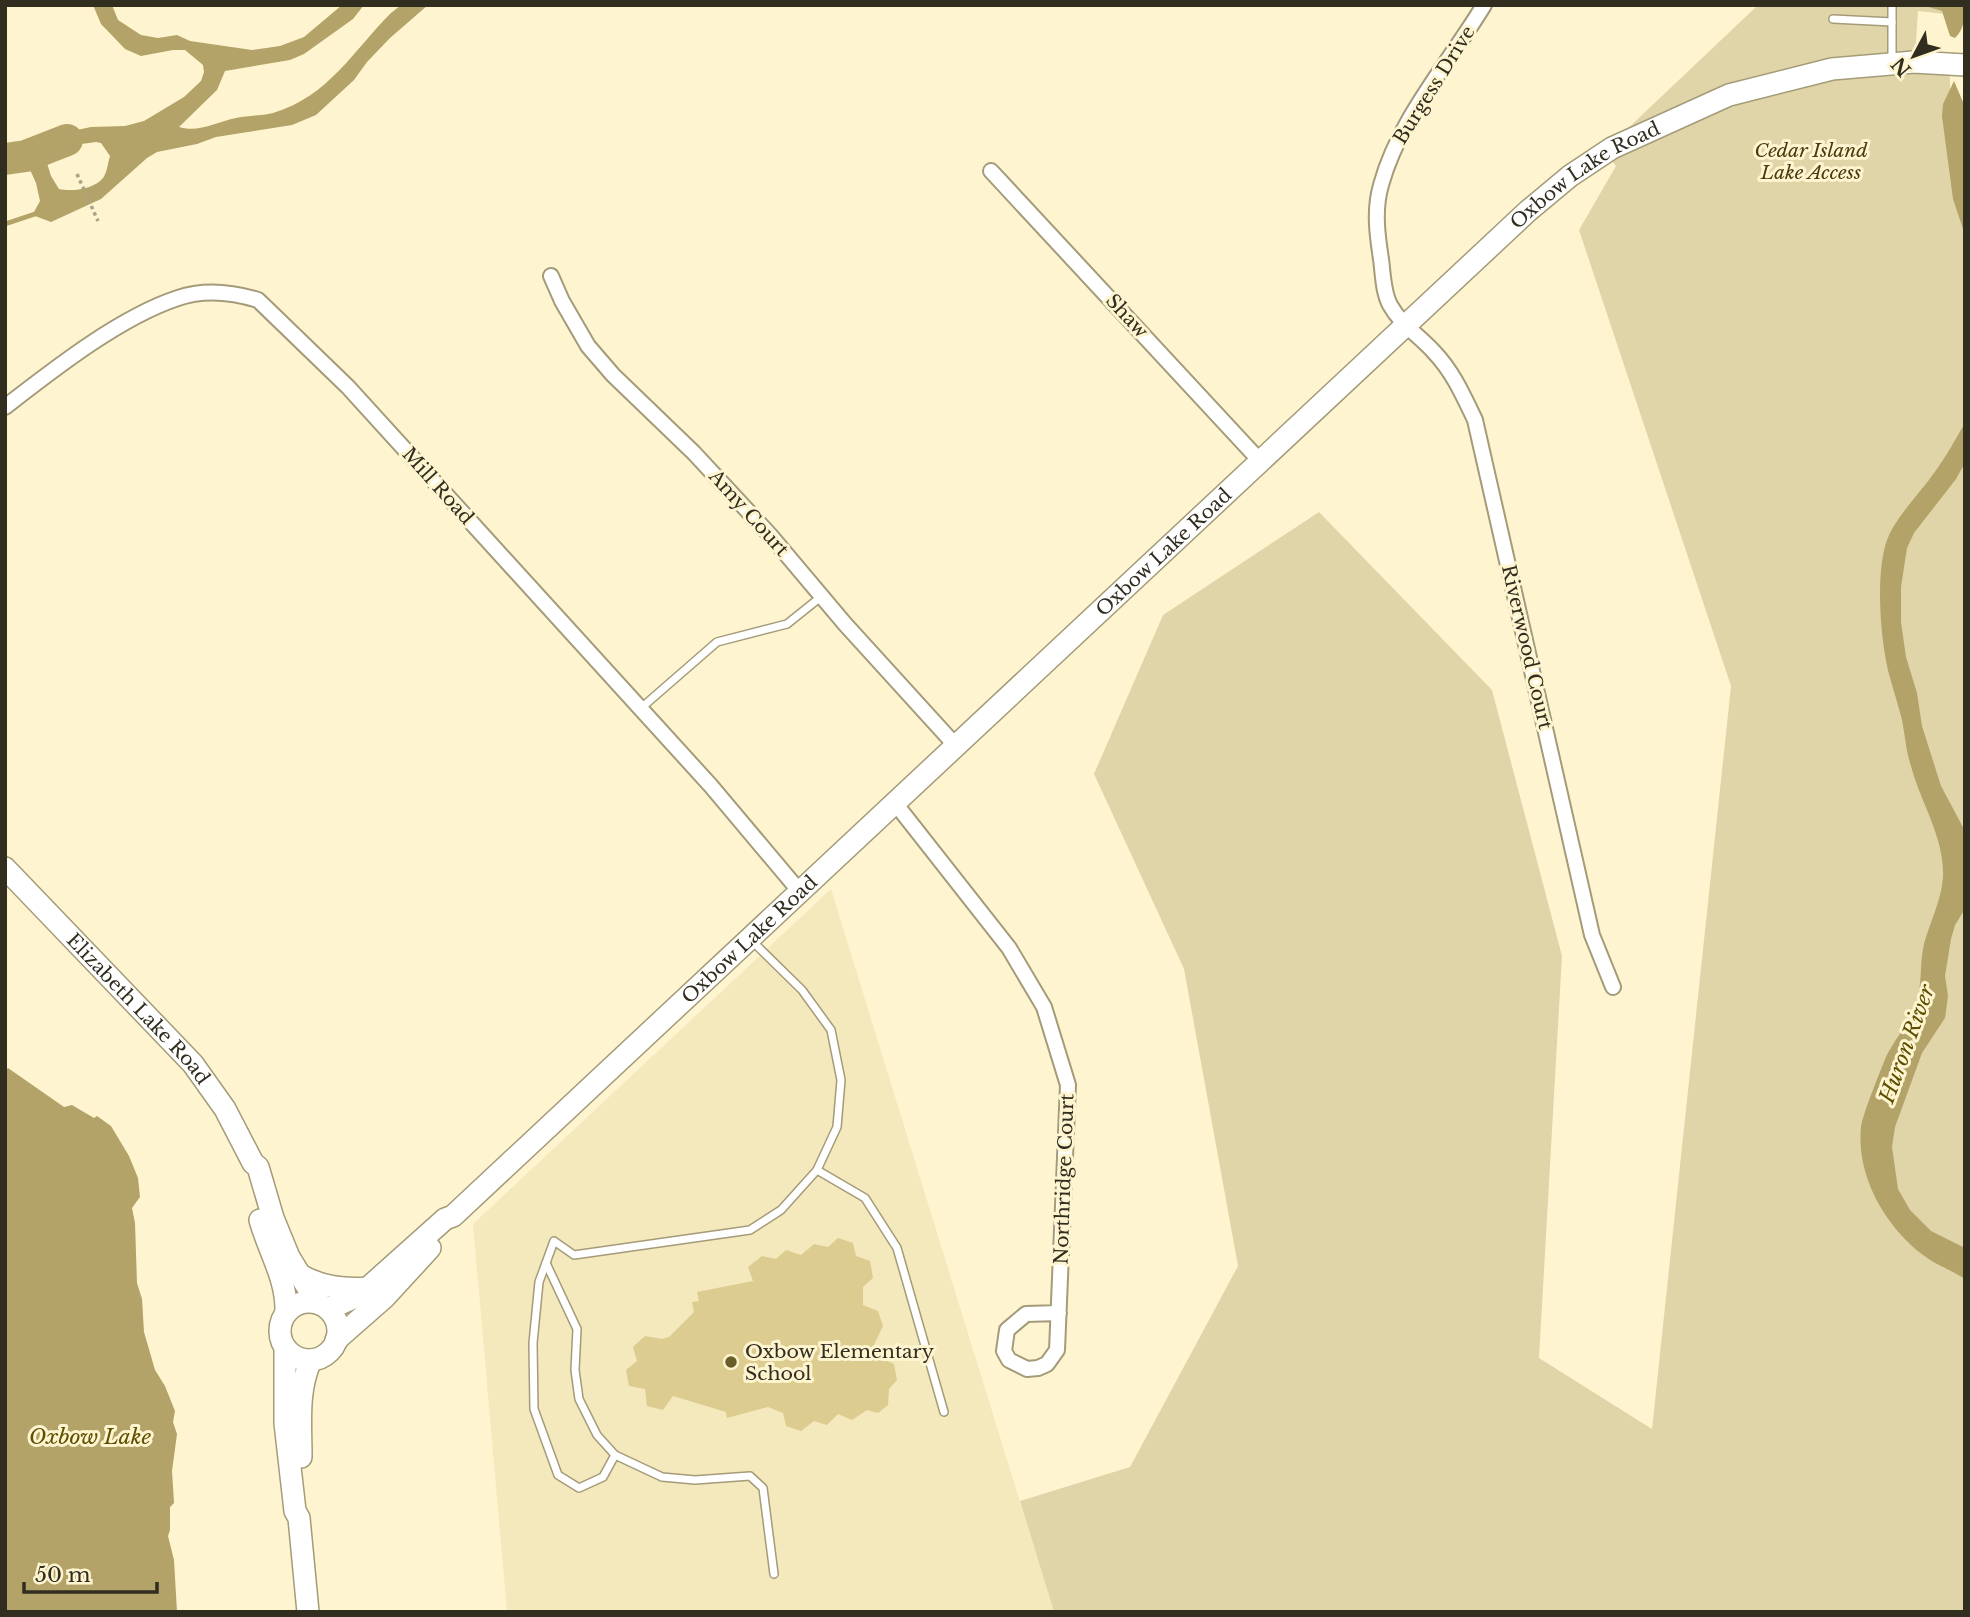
<svg xmlns="http://www.w3.org/2000/svg" width="1970" height="1617" font-family="'Libre Baskerville',serif">
  <style>
    .built { fill: #f4e8bd }
    .green { fill: #e0d5a9 }
    .water { fill: #b3a368; fill-rule: evenodd }
    .lines { fill: none; stroke-linecap: round; stroke-linejoin: round }
    .stream { stroke: #b3a368; stroke-width: 5 }
    .river { stroke: #b3a368; stroke-width: 32 }
    .building { fill: #dccc90 }
    .lane-casing { stroke: #a49b79; stroke-width: 10 }
    .street-casing { stroke: #a49b79; stroke-width: 18 }
    .secondary-casing { stroke: #a49b79; stroke-width: 24 }
    .path { stroke: #aaa387; stroke-width: 3.5; stroke-dasharray: 3.5 3.5; stroke-linecap: butt }
    .lane { stroke: #fff; stroke-width: 7 }
    .street { stroke: #fff; stroke-width: 14 }
    .secondary { stroke: #fff; stroke-width: 21 }
    .poi-dot { fill: #6a5d2a; stroke: #fef5d0; stroke-width: 2.5 }
    .labels { text-anchor: middle; dominant-baseline: central; stroke-width: 6; stroke-linejoin: round; paint-order: stroke }
    .street-label { font-size: 19px; fill: #312d1f; stroke: #fef5d0 }
    .park-label { font-size: 19px; font-style: italic; fill: #473b0b; stroke: #fef5d0 }
    .poi-label { font-size: 19px; fill: #312d1f; stroke: #fef5d0; text-anchor: start }
    .water-label { font-size: 21px; font-style: italic; fill: #5e4e00; stroke: #fef5d0 }
  </style>
  <rect width="100%" height="100%" fill="#fef5d0"/>
  <path class="built" d="M831,889L1054,1612H507L473,1224Z"/>
  <path class="green" d="M1758,5H1922L1938,8L1945,14L1918,11L1915,58L1949,60L1951,107L1965,109V1612H1054L1020,1501L1130,1467L1238,1266L1184,969L1094,774L1163,615L1319,512L1492,690L1562,956L1539,1358L1652,1429L1731,686L1579,230L1616,166L1604,151Z"/>
  <g class="water">
    <path d="M93,5H112L118,20L141,35L158,38L177,35L190,41L252,50L280,46L304,37L342,5H364L353,19L304,54L290,60L225,71L217,90L179,127C198,133 217,122 236,118C248,115 261,116 273,113C329,96 352,52 391,13L401,5H428L390,38L367,62L354,80L316,115L292,125L216,137L197,144L157,152L147,158L101,199L51,222L35,216L34,212L40,201L36,183L23,154L44,137L91,127L125,126L144,121L184,97L201,81L204,72L203,65L185,50H173L141,56L125,49L101,24ZM96,142L101,143L110,156C108,162 107,173 103,178C94,189 72,192 59,189L51,176L46,160C59,144 77,145 96,142Z"/>
    <path d="M1922,5H1965C1965,17 1964,30 1955,38L1950,36L1942,11Z"/>
    <path d="M1954,81L1963,102L1965,235L1953,199L1942,116L1943,104Z"/>
    <path d="M1965,423V463L1956,479L1914,533L1907,548L1901,587V622L1906,657L1917,693L1922,726L1941,786L1965,831V909L1955,925L1951,939L1945,976L1948,996L1945,1018L1922,1053L1895,1127L1892,1147L1898,1189L1910,1210L1931,1231L1965,1248V1279C1951,1270 1936,1265 1923,1255C1885,1226 1856,1176 1861,1127C1863,1113 1880,1072 1886,1057C1894,1040 1908,1025 1915,1007C1923,986 1919,965 1924,944C1930,922 1941,901 1943,878C1945,838 1921,804 1911,766C1906,751 1905,735 1902,720C1898,704 1893,689 1889,674C1880,639 1874,564 1890,533C1902,510 1920,493 1934,473C1946,457 1955,440 1965,423Z"/>
    <path d="M8,1068L64,1107L72,1105L94,1118L97,1116L111,1126L129,1156L138,1178L140,1197L132,1208L135,1223L137,1283L142,1299L144,1332L155,1370L165,1386L175,1411L173,1422L177,1434L172,1471L174,1503L170,1507V1530L168,1536L174,1560L177,1612H5V1071Z"/>
  </g>
  <g class="lines">
    <path class="stream" d="M5,224L35,214"/>
    <path class="river" d="M5,159L26,156L67,140"/>
  </g>
  <path class="building" d="M838,1238L853,1243L856,1256L870,1261L873,1278L863,1287V1305L878,1311L883,1326L870,1353L894,1364L897,1380L889,1389L888,1405L878,1413L867,1410L852,1420L838,1414L827,1425L814,1421L801,1431L786,1426L783,1413L768,1407L727,1418L726,1412L673,1396L663,1410L647,1406L645,1389L629,1386L626,1370L637,1361L633,1347L645,1336L662,1339L669,1337L694,1312L692,1302L699,1301L697,1292L753,1281L748,1267L762,1256L776,1259L786,1250L801,1255L814,1244L828,1247Z"/>
  <g class="lines">
    <defs>
      <g id="lane">
        <path d="M1833,19L1892,22"/>
        <path d="M1892,63V5"/>
        <path d="M640,709L717,642L787,624L822,596"/>
        <path d="M817,1170L865,1198L897,1248L944,1412"/>
        <path d="M546,1263L577,1329L575,1370L579,1399L597,1435L615,1455L662,1477L695,1480L750,1476L763,1488L774,1574"/>
        <path d="M615,1455L603,1477L579,1488L558,1475L534,1409L533,1343L539,1282L554,1241L574,1255L750,1230L781,1210L817,1170L837,1127L841,1080L831,1030L802,990L751,940"/>
      </g>
      <g id="street">
        <path d="M1484,5C1449,63 1399,119 1381,185C1374,209 1377,234 1381,259C1383,274 1383,292 1390,305C1401,325 1420,336 1434,352C1453,372 1463,395 1475,420L1592,935L1613,987"/>
        <path d="M991,171L1261,462"/>
        <path d="M551,276L562,301L588,346L613,375L694,453L770,535L845,624L956,746"/>
        <path d="M5,407C54,369 120,317 178,298C204,289 232,292 258,300L348,387L711,786L801,893"/>
        <path d="M895,803L1009,948L1044,1007L1068,1085L1057,1350L1047,1364L1038,1368L1027,1369L1009,1360L1004,1351L1007,1330L1026,1314L1059,1313"/>
      </g>
      <g id="secondary">
        <path id="s1" d="M5,868L193,1064L225,1109L253,1163L258,1167L273,1218L289,1257L317,1303"/>
        <path d="M260,1220C269,1252 287,1279 286,1312"/>
        <path d="M298,1274C321,1287 343,1290 369,1288"/>
        <circle cx="309" cy="1331" r="29"/>
        <path id="s2" d="M329,1309L360,1295L445,1219L453,1216L1528,211L1570,176L1612,148L1729,95L1832,69L1914,62L1965,65"/>
        <path d="M336,1340L385,1297L430,1248"/>
        <path d="M285,1350V1423L295,1511L299,1518L308,1612"/>
        <path d="M301,1457C301,1423 297,1391 311,1360"/>
      </g>
    </defs>
    <use href="#lane" class="lane-casing"/>
    <use href="#street" class="street-casing"/>
    <use href="#secondary" class="secondary-casing"/>
    <path class="path" d="M77,174L98,221"/>
    <use href="#lane" class="lane"/>
    <use href="#street" class="street"/>
    <use href="#secondary" class="secondary"/>
  </g>
  <circle class="poi-dot" cx="731" cy="1362" r="7"/>
  <g class="labels">
    <g class="street-label">
      <text transform="translate(1434 85) rotate(-58)">Burgess Drive</text>
      <text stroke="none"><textPath href="#s2" startOffset="1696">Oxbow Lake Road</textPath></text>
      <text transform="translate(1127 316) rotate(47)">Shaw</text>
      <text transform="translate(438 486) rotate(48)">Mill Road</text>
      <text transform="translate(749 513) rotate(48)">Amy Court</text>
      <text stroke="none"><textPath href="#s2" startOffset="1129">Oxbow Lake Road</textPath></text>
      <text transform="translate(1527 647) rotate(77)">Riverwood Court</text>
      <text stroke="none"><textPath href="#s2" startOffset="562">Oxbow Lake Road</textPath></text>
      <text stroke="none"><textPath href="#s1" startOffset="194">Elizabeth Lake Road</textPath></text>
      <text transform="translate(1064 1179) rotate(-88)">Northridge Court</text>
    </g>
    <g class="park-label">
      <text x="1811" y="150">Cedar Island<tspan x="1811" dy="22">Lake Access</tspan></text>
    </g>
    <g class="poi-label">
      <text x="745" y="1351">Oxbow Elementary<tspan x="745" dy="22">School</tspan></text>
    </g>
    <g class="water-label">
      <text transform="translate(1907 1044) rotate(-70)">Huron River</text>
      <text x="90" y="1437">Oxbow Lake</text>
    </g>
  </g>
  <rect width="1970" height="1617" fill="none" stroke="#312d1f" stroke-width="14"/>
  <g transform="translate(1914 56) rotate(229)" stroke="#fef5d0" stroke-width="5" paint-order="stroke">
  <path d="M0-5L12 26L0 18L-12 26Z" fill="#312d1f"/>
  <text y="-10" font-size="19" font-weight="bold" text-anchor="middle" fill="#312d1f">N</text>
  </g>
  <path d="M24 1582v10h133v-10" fill="none" stroke="#312d1f" stroke-width="3.5"/>
  <text x="35" y="1582" font-size="21" fill="#312d1f" stroke="#fef5d0" stroke-width="5" paint-order="stroke">50 m</text>
</svg>
